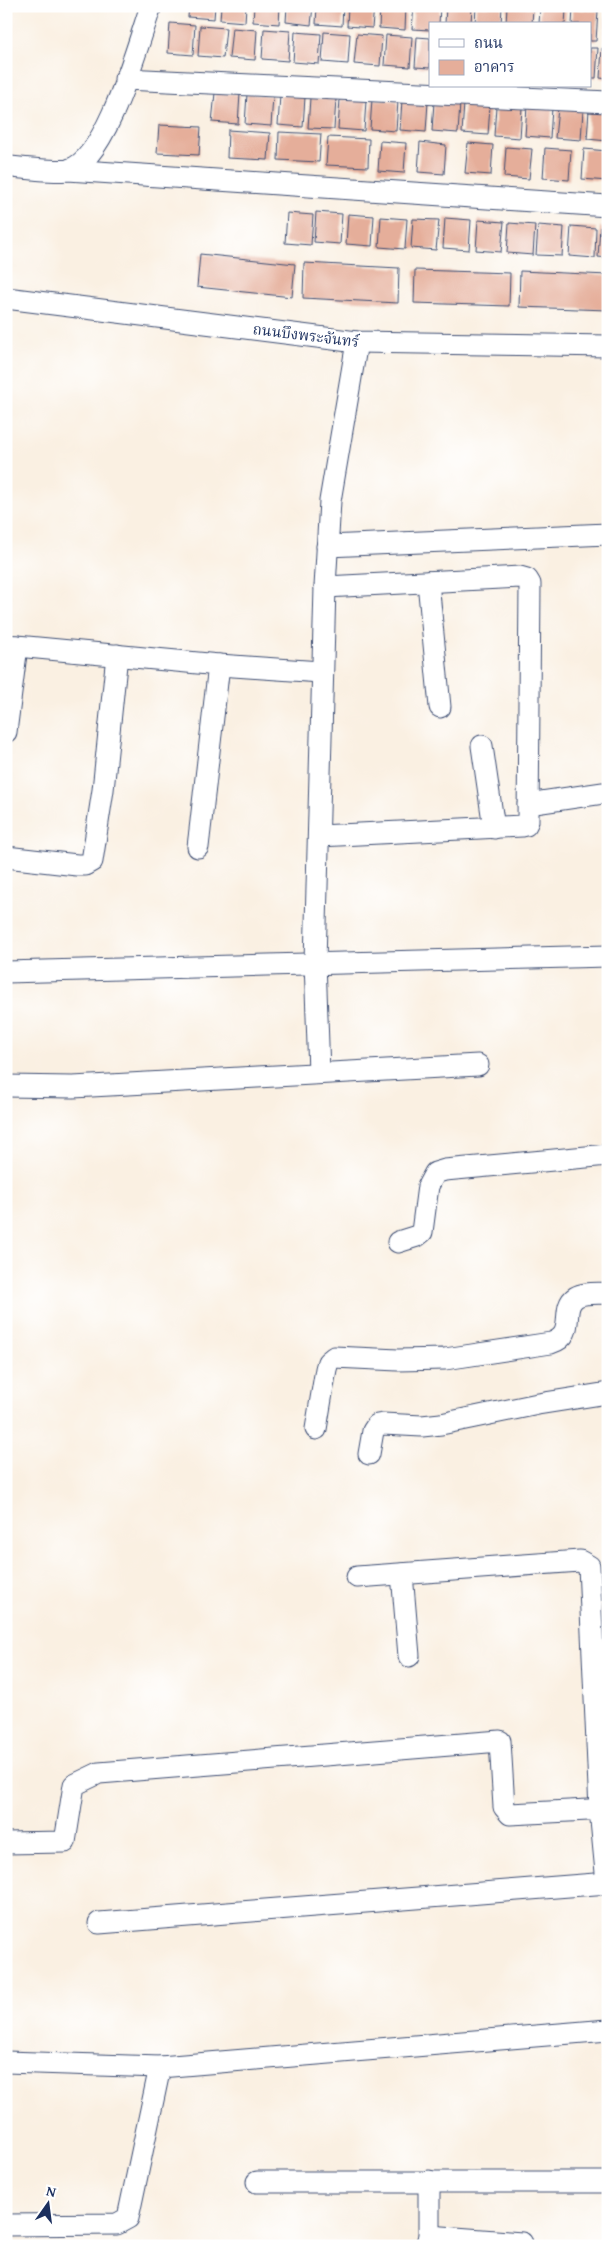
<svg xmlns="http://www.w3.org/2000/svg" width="614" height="2252" font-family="'Gentium Book Plus','Noto Serif Thai',serif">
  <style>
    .building { fill: #e5ae9a }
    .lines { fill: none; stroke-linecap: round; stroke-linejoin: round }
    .minor-casing { stroke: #3c4c72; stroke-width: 23 }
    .minor { stroke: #fff; stroke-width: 21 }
    .labels { text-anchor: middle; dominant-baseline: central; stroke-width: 4.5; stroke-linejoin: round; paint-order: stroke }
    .street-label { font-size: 15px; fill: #1b2f5e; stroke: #fff }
  </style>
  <rect width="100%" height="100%" fill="#fff"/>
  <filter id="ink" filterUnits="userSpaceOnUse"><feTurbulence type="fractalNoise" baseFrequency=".02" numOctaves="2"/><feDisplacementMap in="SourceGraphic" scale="10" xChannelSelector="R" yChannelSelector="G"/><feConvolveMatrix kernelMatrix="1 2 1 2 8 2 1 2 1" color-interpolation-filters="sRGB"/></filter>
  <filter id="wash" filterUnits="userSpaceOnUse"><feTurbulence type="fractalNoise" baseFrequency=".0096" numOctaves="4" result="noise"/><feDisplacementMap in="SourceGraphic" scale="20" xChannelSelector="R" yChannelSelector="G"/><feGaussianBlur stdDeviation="1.12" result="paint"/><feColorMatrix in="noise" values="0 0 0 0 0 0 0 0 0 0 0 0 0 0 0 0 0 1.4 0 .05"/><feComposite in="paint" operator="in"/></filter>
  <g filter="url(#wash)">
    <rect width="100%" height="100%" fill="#faf0e2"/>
    <g id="blocks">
      <g class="building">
        <path d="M189,6H215L214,19L188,17Z"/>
        <path d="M221,6H246L245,22L220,20Z"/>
        <path d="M254,6H280L279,24L253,22Z"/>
        <path d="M287,6H313L311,25L286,22Z"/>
        <path d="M317,6H343L342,26L316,24Z"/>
        <path d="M348,6H374L372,28L347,26Z"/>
        <path d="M380,6H406L405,30L379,28Z"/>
        <path d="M414,6H440L439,24H430V30L412,29Z"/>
        <path d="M446,6H472L471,24H445Z"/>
        <path d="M476,6L502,7L501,24H475Z"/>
        <path d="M507,6L533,8L532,24H506Z"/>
        <path d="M540,8L566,10L565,24H539Z"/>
        <path d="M573,9L598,11L596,41H590V24H572Z"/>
        <path d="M606,16H608V40H604Z"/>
        <path d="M170,23L195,25L193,55L168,53Z"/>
        <path d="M200,26L226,28L223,58L198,56Z"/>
        <path d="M232,28L257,30L255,60L229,58Z"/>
        <path d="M264,29L290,31L288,61L262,59Z"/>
        <path d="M295,32L321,34L319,64L293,62Z"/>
        <path d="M324,32L350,34L348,64L322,62Z"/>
        <path d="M357,34L382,36L380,66L354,64Z"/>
        <path d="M386,35L412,37L410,67L384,65Z"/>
        <path d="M417,37L430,38V68L415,67Z"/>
        <path d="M590,48H598L596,78H590Z"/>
        <path d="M602,48L608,49V79L600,78Z"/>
        <path d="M215,93L240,94L238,124L212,122Z"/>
        <path d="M247,94L273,96L271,126L245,124Z"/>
        <path d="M280,95L305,97L303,127L278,125Z"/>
        <path d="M310,98L336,99L334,129L308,128Z"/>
        <path d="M340,99L366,101L364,131L338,129Z"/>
        <path d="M372,99L398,101L396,131L370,129Z"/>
        <path d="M402,100L428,102L426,132L400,130Z"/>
        <path d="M434,102L460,103L458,133L432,131Z"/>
        <path d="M464,103L490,105L488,135L462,133Z"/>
        <path d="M496,106L522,108L520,138L494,136Z"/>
        <path d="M527,106L552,108L550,138L525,136Z"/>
        <path d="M558,108L583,110L581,140L555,138Z"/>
        <path d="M589,110L608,111V141L587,139Z"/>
        <path d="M159,125L201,127L199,155L157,153Z"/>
        <path d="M228,130L270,133L268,160L227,158Z"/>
        <path d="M279,132L321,134L319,162L278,160Z"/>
        <path d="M328,137L369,139L368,167L326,165Z"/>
        <path d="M380,141L406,143L404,173L378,171Z"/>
        <path d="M420,142L446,145L444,174L418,172Z"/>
        <path d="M468,143L493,145L491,175L465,173Z"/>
        <path d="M506,147L532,149L529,179L504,177Z"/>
        <path d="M545,148L571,150L569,180L543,178Z"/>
        <path d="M584,149L608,151V181L582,179Z"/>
        <path d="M316,212L342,214L340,244L314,242Z"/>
        <path d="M287,213L313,215L311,245L285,243Z"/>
        <path d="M348,214L374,216L372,246L346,244Z"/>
        <path d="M381,217L407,219L405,249L379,247Z"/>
        <path d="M445,218L471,220L469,250L443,248Z"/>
        <path d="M413,219L439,220L436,250L411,248Z"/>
        <path d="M478,220L504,222L501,252L476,250Z"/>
        <path d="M509,223L535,225L533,255L507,253Z"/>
        <path d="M538,225L564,227L562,256L536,255Z"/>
        <path d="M571,226L596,228L595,258L569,256Z"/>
        <path d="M600,227L608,228V258L598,257Z"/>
        <path d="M200,254L295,264L292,297L197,287Z"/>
        <path d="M304,263L399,268L398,303L303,298Z"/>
        <path d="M415,270L510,273L509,306L414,303Z"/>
        <path d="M520,271L608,275V310L519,307Z"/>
      </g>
    </g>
  </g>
  <g filter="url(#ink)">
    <use href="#blocks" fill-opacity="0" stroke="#3c4c72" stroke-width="1"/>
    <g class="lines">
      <defs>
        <g id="minor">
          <path d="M125,79L608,102"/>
          <path d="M6,166C18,168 58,172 68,170C107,160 138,43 151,6"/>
          <path d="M68,170L608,206"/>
          <path d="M6,298L357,342L608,346"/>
          <path d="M327,546L608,534"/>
          <path d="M428,582L440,707"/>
          <path d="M6,645L219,665L321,672"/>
          <path d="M6,732L17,646"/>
          <path d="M482,746L494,828"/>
          <path d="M528,804L603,793"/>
          <path d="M319,836L522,826L526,825L528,821L530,584L527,579L520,577L325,587"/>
          <path d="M198,847L219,665"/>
          <path d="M6,857L77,865H85L92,861L103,790L117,655"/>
          <path d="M6,972L608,956"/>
          <path d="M319,1072L315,962L325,587L330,501L357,342"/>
          <path d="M6,1086L73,1087L478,1065"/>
          <path d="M398,1242L417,1236L422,1232L428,1186L435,1173L445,1170L608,1155"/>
          <path d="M316,1429L326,1369L328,1362L334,1357L398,1360L445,1359L551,1343C578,1335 559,1308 576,1297C584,1292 598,1294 608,1293"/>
          <path d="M369,1454L373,1431L377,1425L383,1424L422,1426L441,1424L538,1404L608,1393"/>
          <path d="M402,1574L409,1656"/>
          <path d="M357,1577L580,1561L589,1566L600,1810L607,1883"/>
          <path d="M6,1843L65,1842L74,1785L99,1773L500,1741L504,1807L510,1814L608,1809"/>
          <path d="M99,1923L608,1883"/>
          <path d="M6,2062L160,2067L608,2030"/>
          <path d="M257,2182H608"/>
          <path d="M6,2225L117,2224L128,2218L160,2067"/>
          <path d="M429,2236L522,2243"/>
          <path d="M426,2246L429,2236V2181"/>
        </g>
      </defs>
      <use href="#minor" class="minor-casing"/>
      <use href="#minor" class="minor"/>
    </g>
  </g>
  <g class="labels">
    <g class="street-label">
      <text transform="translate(306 335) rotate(7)">ถนนบึงพระจันทร์</text>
    </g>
  </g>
  <rect width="614" height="2252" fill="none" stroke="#fff" stroke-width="25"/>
  <rect x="429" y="22" width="162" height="65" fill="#ffffff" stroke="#a4acbf"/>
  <rect x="439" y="39" width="25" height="8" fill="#ffffff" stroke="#a4acbf"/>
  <text x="474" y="48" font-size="15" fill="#1b2f5e">ถนน</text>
  <rect x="439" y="60" width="25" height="15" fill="#e5ae9a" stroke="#a4acbf"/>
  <text x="474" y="72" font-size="15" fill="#1b2f5e">อาคาร</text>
  <g transform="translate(48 2204) rotate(14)" stroke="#ffffff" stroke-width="4" paint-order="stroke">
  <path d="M0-4L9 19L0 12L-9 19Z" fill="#1b2f5e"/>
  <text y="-8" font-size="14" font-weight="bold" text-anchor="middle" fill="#1b2f5e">N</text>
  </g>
</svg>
